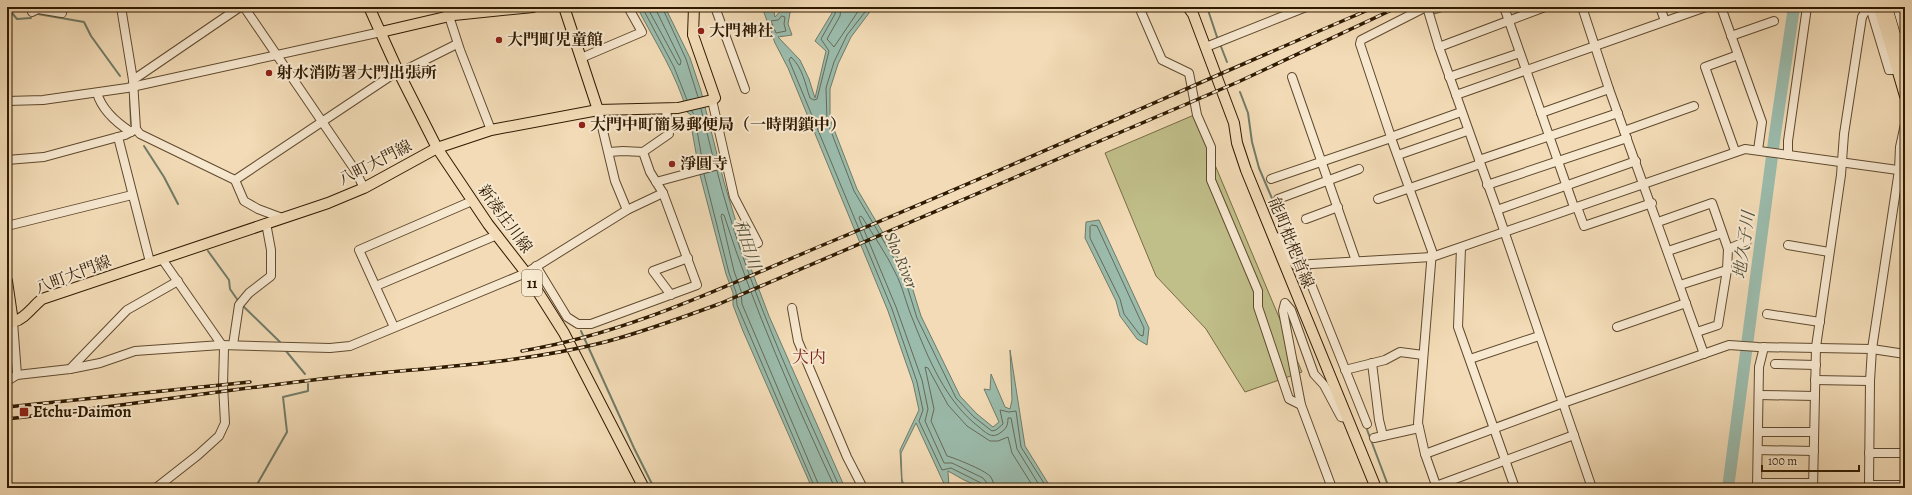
<svg xmlns="http://www.w3.org/2000/svg" width="1912" height="495" font-family="Alegreya,'Noto Serif JP',serif">
  <style>
    .green { fill: #c0be89; stroke: #786c44 }
    .water { fill: #9bbbac; stroke: #707b67 }
    .lines { fill: none; stroke-linecap: round; stroke-linejoin: round }
    .shore { stroke: #656a56; stroke-width: 1 }
    .stream { stroke: #707b67; stroke-width: 2 }
    .river { stroke: #9bbbac; stroke-width: 12 }
    .minor-casing { stroke: #604a2e; stroke-width: 10 }
    .major-casing { stroke: #2f1a00; stroke-width: 12 }
    .minor { stroke: #f7e8d0; stroke-width: 8 }
    .major { stroke: #f2dbb6; stroke-width: 10 }
    .rail-casing { stroke: #2f1a00; stroke-width: 3.5 }
    .rail { stroke: #f7e8d0; stroke-width: 2; stroke-dasharray: 6; stroke-linecap: butt }
    .poi-dot { fill: #8f2418; stroke: #f7e8d0; stroke-width: 1.5 }
    .labels { text-anchor: middle; dominant-baseline: central; stroke-width: 4; stroke-linejoin: round; paint-order: stroke }
    .shield { fill: #f7e8d0; stroke: #6b583e; stroke-width: 1 }
    .shield-label { font-size: 15px; font-weight: bold; fill: #2f1a00 }
    .poi-label { font-size: 16px; font-weight: bold; fill: #2f1a00; stroke: #f7e8d0; text-anchor: start }
    .street-label { font-size: 16px; fill: #2f1a00; stroke: #f7e8d0 }
    .water-label { font-size: 17px; font-style: italic; fill: #55523c; stroke: #f7e8d0 }
    .neighbourhood-label { font-size: 17px; fill: #7a1f14; stroke: #f7e8d0 }
  </style>
  <rect width="100%" height="100%" fill="#f2dbb6"/>
  <filter id="stains"><feTurbulence type="fractalNoise" baseFrequency=".005" numOctaves="4"/><feColorMatrix values="0 0 0 0 .2 0 0 0 0 .09 0 0 0 0 .02 0 0 0 .5 -.17"/></filter>
  <radialGradient id="worn" r=".72"><stop offset=".6" stop-color="#630" stop-opacity="0"/><stop offset="1" stop-color="#630" stop-opacity=".3"/></radialGradient>
  <g class="green">
    <path d="M1431,7H1458L1434,14Z"/>
    <path d="M1194,115L1302,372L1245,392L1206,329L1156,276L1105,153Z"/>
  </g>
  <g class="water">
    <path d="M637,7H665L690,58L701,91L724,182L747,258L769,316L845,488H812L743,331L733,305V293L726,274L700,175L691,125L693,121L691,115L687,112C677,75 655,42 637,7Z"/>
    <path d="M762,7H773L775,17L784,7H791L788,24L792,35L778,37L800,60L809,79L815,98L826,51L815,41L832,13V7H870L869,13L851,37L838,64L830,89V119L857,189L902,265L912,287L921,316L960,396L977,414L993,427L999,422L984,389L990,390L991,374L1005,407L1010,409L1012,400L1010,350L1025,446L1051,488H983L964,480L948,471L949,488H946L916,423L901,453L902,479L905,488H902L900,450L919,410L913,383L888,311L788,68L775,43Z"/>
    <path d="M1099,220L1149,328L1147,345L1137,339L1120,316L1116,301L1085,238L1086,222Z"/>
  </g>
  <g class="lines">
    <g class="shore">
      <path d="M642,7L674,67L687,100"/>
      <path d="M647,7L678,64L680,65L681,61L657,12V7"/>
      <path d="M662,7L686,59L698,97"/>
      <path d="M836,7L835,14L821,39L829,51L817,99L814,100L810,98C805,84 803,68 791,57L789,60L892,309L917,382L923,410L919,421L942,470L951,468L981,483L983,488"/>
      <path d="M841,7L840,16L827,39L834,47L861,7"/>
      <path d="M866,7L865,12L847,35L834,62L826,88L827,121L854,191L899,267L908,289L917,318L956,398L974,417L992,431L996,430L1003,424L1000,410L1009,412L1016,411L1021,447L1047,488"/>
      <path d="M782,16L785,17L784,24L786,31L776,33L771,21L778,20Z"/>
      <path d="M701,109L714,161"/>
      <path d="M692,111L696,119V125L703,164"/>
      <path d="M717,171C745,281 793,385 840,488"/>
      <path d="M704,174L729,273L736,292L737,305L815,488"/>
      <path d="M1092,225L1097,226L1144,328L1143,336L1140,335L1124,314L1120,299L1090,238V227Z"/>
      <path d="M820,488L742,304L741,291L734,271L721,216L722,214L724,215C754,309 794,399 835,488"/>
      <path d="M988,488L987,483L983,478L952,463H944L925,421L928,409L922,380L896,307L859,218L860,216L862,217C873,235 886,253 895,272C903,287 906,304 913,320C928,358 946,402 979,427C986,433 992,439 1000,433C1006,429 1008,426 1008,418H1011L1017,449L1041,488"/>
      <path d="M994,488C994,484 993,480 990,476C984,470 955,458 947,456L931,421L934,409L925,367L928,368L948,405L967,426L990,441H998L1008,437L1012,453L1034,488"/>
    </g>
    <g class="stream">
      <path d="M7,7L17,19L31,18"/>
      <path d="M1207,7L1218,40"/>
      <path d="M38,14L84,22L91,36L120,76"/>
      <path d="M1220,44L1227,62"/>
      <path d="M1240,92L1248,113L1252,142L1259,168L1299,262"/>
      <path d="M130,97L131,124"/>
      <path d="M144,146L164,177L178,204"/>
      <path d="M208,251L229,280L230,289L239,302"/>
      <path d="M242,305L280,342"/>
      <path d="M581,331L634,448L654,488"/>
      <path d="M286,351L305,374"/>
      <path d="M1366,427L1389,488"/>
      <path d="M255,488L287,432L283,397L308,391V384"/>
    </g>
    <path class="river" d="M1728,488L1775,134L1794,7"/>
    <defs>
      <g id="minor">
        <path d="M121,7L133,80L136,129L140,134L235,180L244,201L258,209L282,218"/>
        <path d="M244,7L355,170L364,188"/>
        <path d="M446,7L460,50L491,130"/>
        <path d="M715,7L745,89"/>
        <path d="M1139,7L1162,60L1189,73L1197,115L1211,147V180L1258,291V307L1289,399L1301,405"/>
        <path d="M1427,7L1439,47L1497,210L1592,488"/>
        <path d="M1504,7L1574,207"/>
        <path d="M1582,7L1609,89L1704,354"/>
        <path d="M1660,7L1665,21"/>
        <path d="M1721,7L1762,122L1758,150"/>
        <path d="M1870,7L1889,70H1897"/>
        <path d="M1897,7L1905,34"/>
        <path d="M32,12L38,9L62,13"/>
        <path d="M1731,36L1774,21"/>
        <path d="M1206,47L1306,7"/>
        <path d="M1439,47L1545,7"/>
        <path d="M581,58L642,32L628,7"/>
        <path d="M399,73L457,44"/>
        <path d="M1292,77L1356,261"/>
        <path d="M1449,77L1520,53"/>
        <path d="M133,80L240,7"/>
        <path d="M97,93C102,110 117,123 131,132"/>
        <path d="M1456,95L1706,7"/>
        <path d="M712,100L734,197L758,243"/>
        <path d="M7,101L43,100L127,88L381,32"/>
        <path d="M598,110L615,181L627,210"/>
        <path d="M1541,113L1609,89"/>
        <path d="M1624,131L1694,106"/>
        <path d="M118,137L150,262"/>
        <path d="M1391,137L1360,44L1361,40L1426,7"/>
        <path d="M1391,138L1432,251L1418,423L1425,454L1437,488"/>
        <path d="M1735,151L1705,67L1738,55"/>
        <path d="M643,152L669,134L666,109"/>
        <path d="M1398,155L1467,131"/>
        <path d="M1788,155V141L1807,7"/>
        <path d="M7,160L44,157L125,135L136,129"/>
        <path d="M1479,160L1618,113"/>
        <path d="M1271,179L1391,138V137L1461,112"/>
        <path d="M235,180L398,71"/>
        <path d="M656,182L726,163"/>
        <path d="M1487,185L1627,138"/>
        <path d="M1278,199L1359,169"/>
        <path d="M1378,199L1480,164"/>
        <path d="M1577,207L1584,226L1652,203"/>
        <path d="M1497,210L1636,161"/>
        <path d="M1306,219L1338,207"/>
        <path d="M1658,222L1712,203L1728,249L1727,270L1718,325L1697,332"/>
        <path d="M7,226L132,195"/>
        <path d="M1273,236L1278,238L1295,265L1432,257L1745,149L1905,171"/>
        <path d="M1788,245L1829,252"/>
        <path d="M1461,248L1458,327L1515,488"/>
        <path d="M1728,249L1747,241"/>
        <path d="M1668,251L1722,233"/>
        <path d="M1303,264L1367,424"/>
        <path d="M536,266L567,317L578,324H591L697,285L663,193L650,172L643,152L623,151L609,152"/>
        <path d="M1680,285L1727,270"/>
        <path d="M376,286L497,235"/>
        <path d="M671,295L653,271L688,258"/>
        <path d="M792,308L798,341L847,457L863,488"/>
        <path d="M1767,314L1820,322"/>
        <path d="M13,322L17,375"/>
        <path d="M394,327L359,250L472,201"/>
        <path d="M1617,327L1686,303"/>
        <path d="M233,345L239,305L249,293L271,276V250L266,223"/>
        <path d="M1470,359L1539,336"/>
        <path d="M1372,363L1379,420L1383,436"/>
        <path d="M1775,364L1816,365"/>
        <path d="M1905,368V407"/>
        <path d="M70,369L127,310L178,281"/>
        <path d="M1345,370L1385,360L1400,352L1423,355"/>
        <path d="M1815,380L1870,381L1872,349L1899,170L1900,147L1905,124"/>
        <path d="M7,381L17,375L70,369L100,363L135,351L221,345L330,348L350,346L526,273L627,210L663,193"/>
        <path d="M1870,381L1869,485H1905"/>
        <path d="M1759,395L1815,396"/>
        <path d="M1758,432H1814"/>
        <path d="M1374,438L1419,428"/>
        <path d="M1758,450L1814,451"/>
        <path d="M1869,453H1905"/>
        <path d="M1425,454L1563,403L1729,345L1758,347L1872,349L1905,354"/>
        <path d="M1757,483H1813"/>
        <path d="M1436,486L1574,435"/>
        <path d="M156,488L198,455L219,436L225,423L223,385L224,348L162,259"/>
        <path d="M1332,488L1301,405L1283,311L1285,303L1291,310L1314,374L1324,385L1341,417L1347,418"/>
        <path d="M1757,488L1759,367L1764,347"/>
        <path d="M1813,488L1816,347L1841,175L1844,134L1862,17L1868,7"/>
      </g>
      <g id="major">
        <path d="M369,7L398,71L437,148L488,224L526,273L564,333L644,488"/>
        <path d="M564,7L598,110"/>
        <path d="M1188,7L1193,14L1234,123L1237,143L1246,170L1376,488"/>
        <path d="M1879,7L1905,96"/>
        <path d="M1887,7L1905,69"/>
        <path d="M381,32L454,15L533,7"/>
        <path d="M7,281L13,322C25,319 32,307 42,299L328,203L364,188L437,148L491,130L598,110L678,108L712,100L715,98L693,35L694,7"/>
      </g>
    </defs>
    <use href="#minor" class="minor-casing"/>
    <use href="#major" class="major-casing"/>
    <use href="#minor" class="minor"/>
    <use href="#major" class="major"/>
    <defs>
      <g id="rail">
        <path d="M522,351C632,333 733,282 835,240C1016,165 1195,84 1375,7"/>
        <path d="M7,407L250,382"/>
        <path d="M7,419C109,408 211,392 313,380C409,368 512,366 605,342C643,332 681,318 719,304L1238,82L1398,7"/>
      </g>
    </defs>
    <use href="#rail" class="rail-casing"/>
    <use href="#rail" class="rail"/>
  </g>
  <g class="poi-dot">
    <circle cx="701" cy="31" r="4"/>
    <circle cx="499" cy="40" r="4"/>
    <circle cx="269" cy="73" r="4"/>
    <circle cx="582" cy="125" r="4"/>
    <circle cx="672" cy="164" r="4"/>
    <rect x="19" y="407" width="10" height="10" rx="2"/>
  </g>
  <g class="labels">
    <rect class="shield" x="522" y="270" width="20" height="26" rx="3"/>
    <g class="shield-label">
      <text x="532" y="283">11</text>
    </g>
    <g class="poi-label">
      <text x="709" y="31">大門神社</text>
      <text x="507" y="40">大門町児童館</text>
      <text x="277" y="73">射水消防署大門出張所</text>
      <text x="590" y="125">大門中町簡易郵便局（一時閉鎖中）</text>
      <text x="680" y="164">淨圓寺</text>
      <text x="33" y="412">Etchu-Daimon</text>
    </g>
    <g class="street-label">
      <text transform="translate(375 163) rotate(-27)">八町大門線</text>
      <text transform="translate(505 219) rotate(54)">新湊庄川線</text>
      <text transform="translate(1291 243) rotate(68)">能町枇杷首線</text>
      <text transform="translate(73 275) rotate(-21)">八町大門線</text>
    </g>
    <g class="water-label">
      <text transform="translate(747 244) rotate(72)">和田川</text>
      <text transform="translate(1744 245) rotate(-82)">地久子川</text>
      <text transform="translate(901 260) rotate(67)">Sho River</text>
    </g>
    <g class="neighbourhood-label">
      <text x="809" y="357">犬内</text>
    </g>
  </g>
  <rect width="1912" height="495" fill="none" stroke="#f2dbb6" stroke-width="24"/>
  <rect x="8" y="8" width="1896" height="479" fill="none" stroke="#2f1a00" stroke-width="2"/>
  <rect x="12" y="12" width="1888" height="471" fill="none" stroke="#2f1a00"/>
  <path d="M1762 465v6h97v-6" fill="none" stroke="#2f1a00" stroke-width="2"/>
  <text x="1768" y="465" font-size="12" fill="#2f1a00" stroke="#f7e8d0" stroke-width="3" paint-order="stroke">100 m</text>
  <rect width="100%" height="100%" filter="url(#stains)"/>
  <rect width="100%" height="100%" fill="url(#worn)"/>
</svg>
